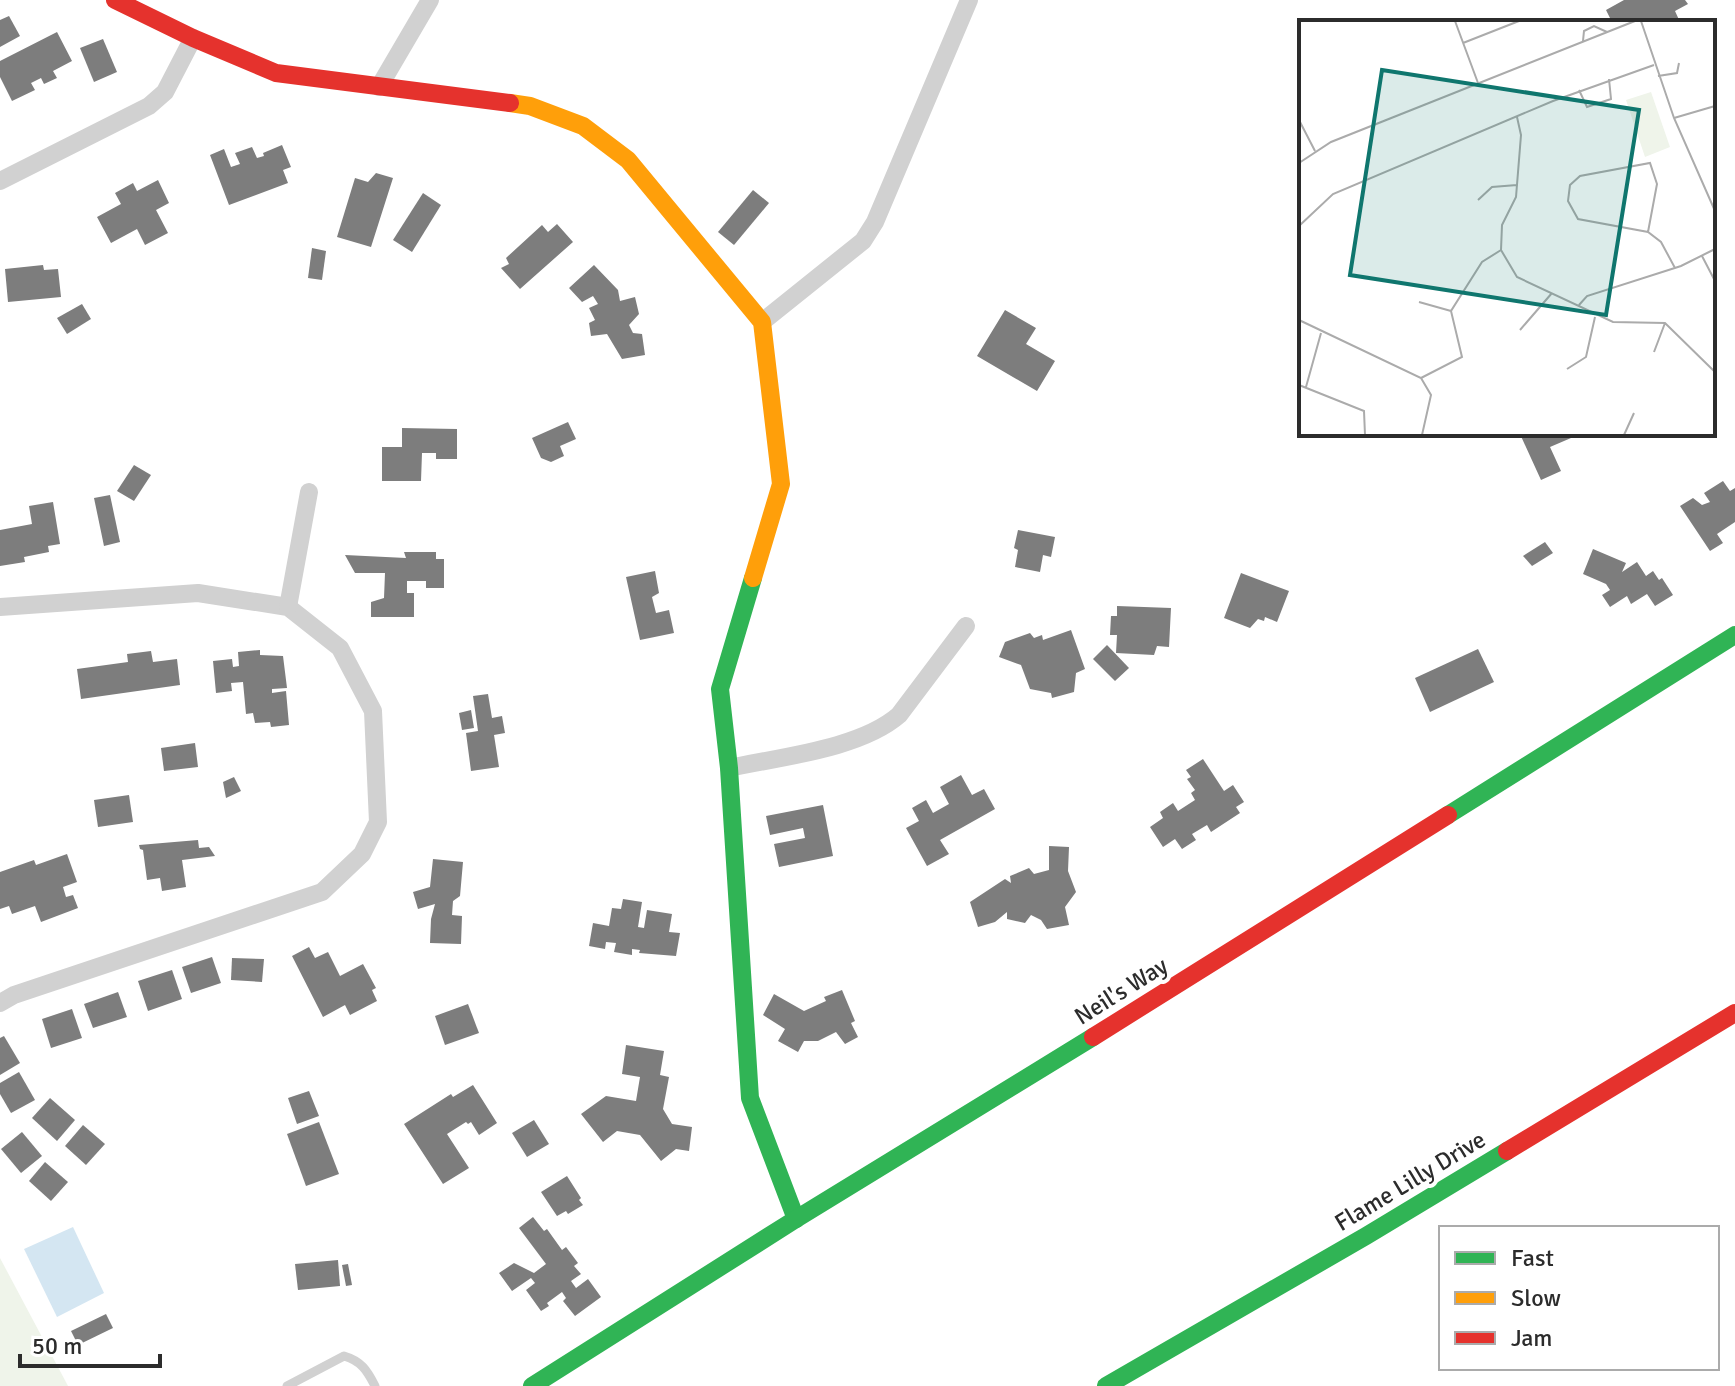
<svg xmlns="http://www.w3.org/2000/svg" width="1735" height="1386" font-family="Signika,sans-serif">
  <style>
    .green { fill: #eff4ea }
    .water { fill: #d4e6f2 }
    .building { fill: #7d7d7d }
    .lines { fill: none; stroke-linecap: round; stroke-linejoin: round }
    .lane { stroke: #d1d1d1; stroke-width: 9 }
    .street { stroke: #d1d1d1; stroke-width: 18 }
    .fast { stroke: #30b455; stroke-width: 18 }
    .slow { stroke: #ff9f0a; stroke-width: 18 }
    .jam { stroke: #e5322d; stroke-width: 18 }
    .labels { text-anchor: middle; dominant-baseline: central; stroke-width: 8; stroke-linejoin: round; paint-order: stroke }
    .street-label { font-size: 24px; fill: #2c2c2c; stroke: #fff }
    .inset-road { fill: none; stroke: #ababab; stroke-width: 2 }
    .view { fill: #0f766e; fill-opacity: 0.15; stroke: #0f766e; stroke-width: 4 }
    .inset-edge { fill: none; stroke: #2c2c2c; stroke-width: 4 }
  </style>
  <rect width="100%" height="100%" fill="#fff"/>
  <path class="green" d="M0,1258L68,1386H0Z"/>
  <path class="water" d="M73,1227L104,1293L57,1317L24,1249Z"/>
  <g class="building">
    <path d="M1624,0H1685L1688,4L1675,11L1680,22H1612L1606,10Z"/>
    <path d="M9,16L20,36L0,47V20Z"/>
    <path d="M57,32L72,61L53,71L57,78L44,84L41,78L31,83L35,90L12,101L0,77V61Z"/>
    <path d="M103,39L117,72L94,82L80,48Z"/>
    <path d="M282,145L291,167L283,170L288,183L229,205L210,155L224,149L231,167L240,164L235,153L252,147L257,158L264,156L263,153Z"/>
    <path d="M376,173L393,178L371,247L337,237L355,178L368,182Z"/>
    <path d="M158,180L169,203L156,210L168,233L145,245L137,229L111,243L97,217L121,204L115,193L133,183L137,191Z"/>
    <path d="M753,190L769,203L734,245L718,232Z"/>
    <path d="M423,193L441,205L412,252L393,240Z"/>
    <path d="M557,224L573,242L520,289L501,268L509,264L506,258L542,225L548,232Z"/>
    <path d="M312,248L326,251L322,280L308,278Z"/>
    <path d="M43,265L44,270L58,269L61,297L8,302L5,269Z"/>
    <path d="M594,265L618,290L620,301L635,297L639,314L629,325L633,333L642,334L645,355L622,359L607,334L591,336L589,323L595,320L589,308L598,304L593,296L582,302L569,288Z"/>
    <path d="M82,304L91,319L67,334L57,318Z"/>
    <path d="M1005,310L1036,328L1026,344L1055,361L1037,391L977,356Z"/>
    <path d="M568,422L576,439L560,446L564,456L551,462L541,458L532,438Z"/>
    <path d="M402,428L457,429V459H436V453H422L421,481H382V447H402Z"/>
    <path d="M1520,434H1570L1571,438L1550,447L1561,471L1541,480Z"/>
    <path d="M134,465L151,475L134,501L117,491Z"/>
    <path d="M1723,481L1730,491L1735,488V522L1717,534L1723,543L1710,551L1680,506L1693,498L1702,505L1710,502L1704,493Z"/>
    <path d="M110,495L120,542L104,546L94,498Z"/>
    <path d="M53,502L60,544L48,546L49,552L24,557L25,562L0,566V530L32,524L29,506Z"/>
    <path d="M1018,530L1055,537L1051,557L1043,555L1040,572L1015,567L1018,550L1014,548Z"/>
    <path d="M1545,542L1553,553L1532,566L1523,556Z"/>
    <path d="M1593,549L1626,563L1622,572L1637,562L1646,576L1653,571L1659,580L1662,578L1673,595L1655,606L1647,594L1631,604L1627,596L1610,607L1602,595L1610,590L1606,584L1583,574Z"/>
    <path d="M404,552H436V559H444V588H426V581H407V593H414V617H371V602L384,598L385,573H355L345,555L406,558Z"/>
    <path d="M655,571L659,593L652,597L656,613L669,610L674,633L640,640L626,577Z"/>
    <path d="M1241,573L1289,591L1277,622L1265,617L1264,621L1258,619L1250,628L1224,618Z"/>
    <path d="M1117,606L1171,608L1169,647L1157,646L1154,655L1116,653L1117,635H1110L1111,616H1117Z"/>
    <path d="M1071,630L1085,669L1076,673L1074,692L1052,698L1051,693L1030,689L1021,665L999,657L1005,642L1030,633L1034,638L1042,635L1043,640Z"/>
    <path d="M1107,645L1129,668L1115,681L1093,659Z"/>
    <path d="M1478,649L1494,682L1430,712L1415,678Z"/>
    <path d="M260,650V655L283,656L287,688L272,689V693L286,691L289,725L271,727L270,722L255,723L253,713L246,714L243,682L231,683L232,691L216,693L213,661L232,659L233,667L239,666L238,652Z"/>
    <path d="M151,651L153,662L177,659L180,685L81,699L77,669L128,662L127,654Z"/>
    <path d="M488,694L492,718L502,716L505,733L494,735L499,767L471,771L466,733L478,731L473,696Z"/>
    <path d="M471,710L474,728L462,730L459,713Z"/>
    <path d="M195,743L198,767L164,771L161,748Z"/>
    <path d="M1203,759L1224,791L1233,785L1244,802L1236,807L1240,813L1211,832L1207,825L1192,834L1196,840L1182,849L1175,839L1163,847L1150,827L1163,818L1160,812L1173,803L1178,811L1195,800L1191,793L1195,790L1187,779L1191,777L1186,770Z"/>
    <path d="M961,775L972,795L984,789L995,809L940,840L949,854L927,866L906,828L919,821L912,808L926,800L933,813L949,804L940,787Z"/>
    <path d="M234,777L241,791L226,798L223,782Z"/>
    <path d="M129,795L133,822L98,827L94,800Z"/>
    <path d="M823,805L833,856L779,867L774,844L805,838L803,828L770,835L766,816Z"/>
    <path d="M198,840L199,848L209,847L215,856L182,860L186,887L162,891L160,878L147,880L143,850L140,849L139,845Z"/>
    <path d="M1049,846L1069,847L1068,871L1076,892L1065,907L1069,925L1047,929L1041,920L1031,915L1025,923L1007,919V912L995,922L978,927L970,902L1005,879L1011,883L1010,876L1029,868L1034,874L1049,870Z"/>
    <path d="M67,854L77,882L63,887L66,897L73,895L78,908L41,922L35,906L12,914L9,906L0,909V872L34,860L36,865Z"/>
    <path d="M433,859L463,862L460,896L453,901L452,915L462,916L461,944L430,943L431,919L435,904L418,909L413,892L430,887Z"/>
    <path d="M623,899L642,902L638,927L644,928L647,910L672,914L669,932L680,933L676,956L639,953L640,950L632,949V955L614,952L616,943L606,942L605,949L589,946L593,923L609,926L612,908L621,909Z"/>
    <path d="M309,947L315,958L328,952L340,976L363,964L376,988L372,990L377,1001L350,1015L345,1005L323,1017L292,956Z"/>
    <path d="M212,957L221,983L191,993L182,967Z"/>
    <path d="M232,958L264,959L262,982L231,980Z"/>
    <path d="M172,970L182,999L148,1011L138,981Z"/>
    <path d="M842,990L855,1021L851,1023L858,1037L845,1044L836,1032L818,1041H804L798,1052L778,1041L785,1029L763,1015L774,994L804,1011L826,1001L824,997Z"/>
    <path d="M118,992L127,1017L93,1028L84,1004Z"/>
    <path d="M468,1004L479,1033L445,1045L435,1016Z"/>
    <path d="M72,1009L82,1038L51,1048L42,1019Z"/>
    <path d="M4,1036L20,1063L0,1075V1038Z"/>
    <path d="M626,1045L664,1051L660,1075L669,1077L663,1109L672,1124L692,1127L689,1151L676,1149L661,1161L640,1135L617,1131L603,1142L581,1114L606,1096L636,1101L640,1077L622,1074Z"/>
    <path d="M19,1072L35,1100L11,1113L0,1094V1083Z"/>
    <path d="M473,1085L497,1123L479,1135L471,1122L468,1124L466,1122L447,1134L469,1168L443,1184L404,1124L451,1094L453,1097Z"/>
    <path d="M309,1091L319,1116L297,1124L288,1098Z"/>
    <path d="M50,1098L75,1120L57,1141L32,1118Z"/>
    <path d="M534,1120L549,1144L527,1157L512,1133Z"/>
    <path d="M319,1122L339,1174L306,1186L287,1134Z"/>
    <path d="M83,1125L105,1144L86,1165L65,1146Z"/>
    <path d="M22,1132L42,1156L21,1173L1,1149Z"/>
    <path d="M45,1162L68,1182L51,1201L29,1181Z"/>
    <path d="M567,1176L581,1198L579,1200L583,1205L568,1214L566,1211L557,1216L541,1192Z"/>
    <path d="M533,1217L544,1231L547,1229L562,1250L566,1247L578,1263L574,1266L581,1274L571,1281L576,1288L588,1279L601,1297L575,1316L563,1301L566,1298L562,1292L547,1303L549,1306L541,1311L526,1290L535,1283L531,1278L512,1291L499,1273L514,1263L534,1273L546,1264L519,1228Z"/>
    <path d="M338,1260L340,1286L298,1290L295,1264Z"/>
    <path d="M348,1264L352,1285L346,1286L342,1265Z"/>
    <path d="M106,1314L113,1328L78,1345L71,1331Z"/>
  </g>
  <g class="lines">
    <path class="lane" d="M287,1386L344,1356C361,1361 367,1370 375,1386"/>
    <g class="street">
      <path d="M379,87L430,0"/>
      <path d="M0,181L149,106L165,92L193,38"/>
      <path d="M762,322L863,241L875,222L969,0"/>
      <path d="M0,607L198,593L288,607L340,648L373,711L378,822L362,854L322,892L14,995L0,1003"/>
      <path d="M288,607L309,492"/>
      <path d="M729,768C779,757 860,749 899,715L966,626"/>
    </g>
    <g class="fast">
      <path d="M753,578L720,689L729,768L750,1098L796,1219"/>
      <path d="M1448,815L1735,635"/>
      <path d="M532,1386L796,1219L1093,1037"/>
      <path d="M1106,1386L1366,1236L1507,1151"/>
    </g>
    <path class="slow" d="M510,103L530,106L583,126L628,160L762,322L781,484L753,578"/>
    <g class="jam">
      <path d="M115,0L193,38L276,73L510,103"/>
      <path d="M1093,1037L1448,815"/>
      <path d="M1507,1151L1735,1013"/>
    </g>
  </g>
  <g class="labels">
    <g class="street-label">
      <text transform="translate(1121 991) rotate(-32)">Neil's Way</text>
      <text transform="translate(1410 1181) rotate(-31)">Flame Lilly Drive</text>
    </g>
  </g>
  <g transform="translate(1299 20)">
    <rect width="416" height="416" fill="#fff"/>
    <path d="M352,72L371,127L346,137L327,80Z" fill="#eff4ea"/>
    <path class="inset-road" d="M156,1L179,63M342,1L375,98L416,191M284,21L285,11L295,6L308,12M164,23L220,1M359,56L378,53L380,43M280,70L288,87L312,79L310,59M218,97L222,115L217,177L203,205L202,230L218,257L314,302L366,303L416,352M375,98L416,86M0,100L16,131M0,143L32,122L336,1M179,180L193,167L218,165M0,206L34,174L254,81L355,45M349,212L358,164L351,143L281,156L271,165L269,181L279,199L349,212L362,222L376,248M403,236L416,261M120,282L152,291M280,285L288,276L382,246L416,229M0,300L122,358L132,375L123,415M221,310L253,273M355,332L366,303M268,349L287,337L296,297M122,358L163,337L152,291L183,242L202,230M0,365L65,391L66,415M7,367L22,313M325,415L335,393"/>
    <path class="view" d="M83,50L340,90L307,295L51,255Z"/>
    <rect width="416" height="416" class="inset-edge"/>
  </g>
  <rect x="1439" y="1226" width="280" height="144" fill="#ffffff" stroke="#ababab" stroke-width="2"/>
  <rect x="1455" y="1252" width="40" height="12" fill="#30b455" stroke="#ababab" stroke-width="2"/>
  <text x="1511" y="1266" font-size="24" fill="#2c2c2c">Fast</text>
  <rect x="1455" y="1292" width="40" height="12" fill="#ff9f0a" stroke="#ababab" stroke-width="2"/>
  <text x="1511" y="1306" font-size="24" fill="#2c2c2c">Slow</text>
  <rect x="1455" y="1332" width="40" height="12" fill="#e5322d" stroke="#ababab" stroke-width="2"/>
  <text x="1511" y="1346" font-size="24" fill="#2c2c2c">Jam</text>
  <path d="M20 1354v12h140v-12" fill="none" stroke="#2c2c2c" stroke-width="4"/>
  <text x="32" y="1354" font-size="24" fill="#2c2c2c" stroke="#ffffff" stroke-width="6" paint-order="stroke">50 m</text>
</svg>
